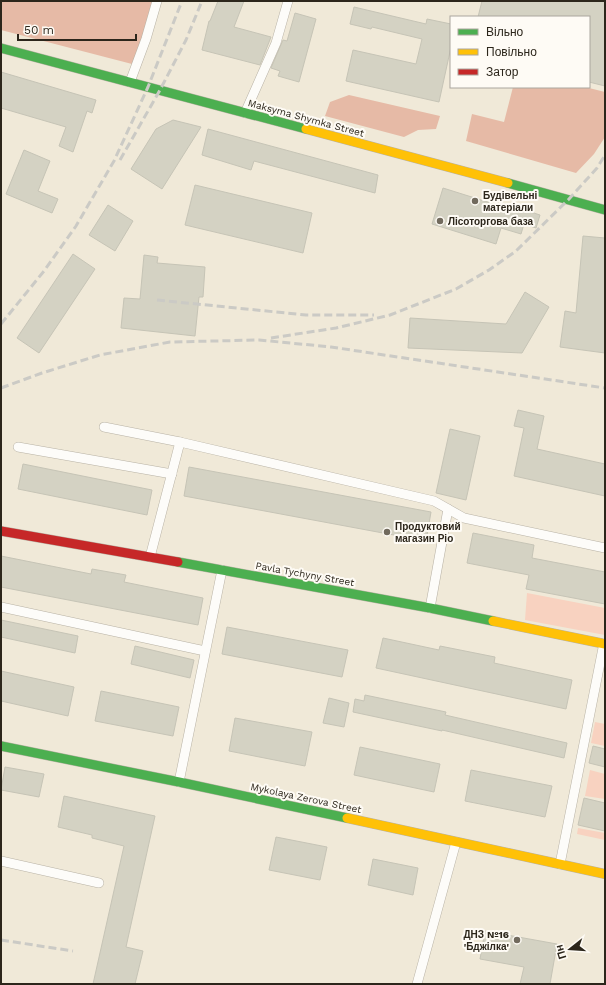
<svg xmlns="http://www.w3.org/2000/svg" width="606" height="985" font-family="'Work Sans',sans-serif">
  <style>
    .green { fill: #f8d2c0 }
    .forest { fill: #e6baa6 }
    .building { fill: #d4d2c3; stroke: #c6c4b6 }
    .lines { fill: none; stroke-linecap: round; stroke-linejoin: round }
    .lane-casing { stroke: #b8b2a5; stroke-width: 10 }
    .fast-casing { stroke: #b8b2a5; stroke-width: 10 }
    .slow-casing { stroke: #b8b2a5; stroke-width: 10 }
    .jam-casing { stroke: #b8b2a5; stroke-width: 10 }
    .lane { stroke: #fdfcf9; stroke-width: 9 }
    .fast { stroke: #4caf50; stroke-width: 9 }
    .slow { stroke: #ffc107; stroke-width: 9 }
    .jam { stroke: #c62828; stroke-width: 9 }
    .rail { stroke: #cbcac5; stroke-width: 3; stroke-dasharray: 8 4; stroke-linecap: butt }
    .poi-dot { fill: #716a5d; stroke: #fefbf5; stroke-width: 1.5 }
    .labels { text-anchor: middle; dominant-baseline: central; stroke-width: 4; stroke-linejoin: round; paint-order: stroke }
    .street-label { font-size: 10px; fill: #2c261b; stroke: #fefbf5 }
    .poi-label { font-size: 10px; font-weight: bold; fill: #2c261b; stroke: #fefbf5; text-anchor: start }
  </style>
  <rect width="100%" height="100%" fill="#f0e9d8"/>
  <g class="green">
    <path d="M527,593L605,608V635L525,620Z"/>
    <path d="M595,722L605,724V746L591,743Z"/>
    <path d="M590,770L605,774V799L585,796Z"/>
    <path d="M578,828L605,833V840L577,834Z"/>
  </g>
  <g class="forest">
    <path d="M1,1H153L143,38L132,64L1,30Z"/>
    <path d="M513,87H585L605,92V137L594,154L576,173L466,141L472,114L504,122Z"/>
    <path d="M349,95L440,116L436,129L418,130L404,137L325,116L330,102Z"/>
  </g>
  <g class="building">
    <path d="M218,1H244L234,27L271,37L260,65L202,50L209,21H210Z"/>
    <path d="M482,1H605V86L589,82V17H478Z"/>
    <path d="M354,7L426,24L427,19L451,24V47L439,102L346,81L353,50L416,64L422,39L372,27L371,29L350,24Z"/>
    <path d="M295,13L316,19L299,82L278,76L280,71L271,68L283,40L287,41Z"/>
    <path d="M1,72L96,100L92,113L87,111L73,152L59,146L66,127L1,108Z"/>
    <path d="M173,120L201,127L162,189L131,169L156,129Z"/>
    <path d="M208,129L378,175L375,193L254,161L251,170L202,155Z"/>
    <path d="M24,150L50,161L38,191L58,199L52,213L6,194Z"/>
    <path d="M195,185L312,213L303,253L185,225Z"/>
    <path d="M443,188L510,209L512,206L540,215L536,228L524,224L521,234L501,228L496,244L432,224Z"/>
    <path d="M108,205L133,221L115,251L89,235Z"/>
    <path d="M583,236L605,238V353L560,347L565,311L576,313Z"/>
    <path d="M73,254L95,269L39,353L17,338Z"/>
    <path d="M144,255L158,257L157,263L205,267L203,297H199L195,336L121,328L124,298L140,299Z"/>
    <path d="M525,292L549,307L522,353L408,348L410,318L506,324Z"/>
    <path d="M518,410L544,416L537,449L605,464V496L514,476L524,428L514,426Z"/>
    <path d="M450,429L480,436L466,500L436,493Z"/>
    <path d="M23,464L152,490L147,515L18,489Z"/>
    <path d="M189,467L431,512L426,541L184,496Z"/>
    <path d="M473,533L534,545L532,558L605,572V604L526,589L529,575L467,563Z"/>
    <path d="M1,556L91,574L92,569L126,575L124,582L203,598L198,625L1,587Z"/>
    <path d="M1,620L78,636L75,653L1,637Z"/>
    <path d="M227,627L348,650L342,677L222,654Z"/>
    <path d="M383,638L439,650L440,646L495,657L494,663L572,680L566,709L376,668Z"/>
    <path d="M135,646L194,660L190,678L131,664Z"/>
    <path d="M1,671L74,687L68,716L1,701Z"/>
    <path d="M101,691L179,707L173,736L95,721Z"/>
    <path d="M365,695L446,712L445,715L567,743L564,758L442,730V731L353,712L355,699L364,701Z"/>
    <path d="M329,698L349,703L344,727L323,723Z"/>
    <path d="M235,718L312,732L305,766L229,751Z"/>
    <path d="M593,746L605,749V767L589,763Z"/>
    <path d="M360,747L440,764L434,792L354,775Z"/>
    <path d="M5,767L44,774L39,797L1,790Z"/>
    <path d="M471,770L552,786L545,817L465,801Z"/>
    <path d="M64,796L155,816L126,947L143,951L135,984H93L124,846L92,838V835L58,827Z"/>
    <path d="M584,798L605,803V831L578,825Z"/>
    <path d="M276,837L327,847L320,880L269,870Z"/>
    <path d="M373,859L418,868L413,895L368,885Z"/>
    <path d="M485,931L557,944L550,984H520L524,967L480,959Z"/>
  </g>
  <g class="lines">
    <defs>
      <g id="lane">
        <path d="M130,82L146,39L157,1"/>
        <path d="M245,113L276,43L288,1"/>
        <path d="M104,427L180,442"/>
        <path d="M18,447L172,474"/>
        <path d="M150,557L180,442L434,501L464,518L605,548"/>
        <path d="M1,607L205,651"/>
        <path d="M430,608L448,509"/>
        <path d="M179,782L222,570"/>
        <path d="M1,861L99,883"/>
        <path d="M560,864L604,643"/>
        <path d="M417,984L456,842"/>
      </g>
      <g id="fast">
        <path d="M1,48L306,129"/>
        <path d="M508,183L605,210"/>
        <path d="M178,562L430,608L493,621"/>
        <path d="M1,746L179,782L347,818"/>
      </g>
      <g id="slow">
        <path d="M306,129L508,183"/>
        <path d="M493,621L605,644"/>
        <path d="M347,818L605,874"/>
      </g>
      <path id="jam" d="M1,531L178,562"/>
    </defs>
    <use href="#lane" class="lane-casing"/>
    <use href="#fast" class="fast-casing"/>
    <use href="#slow" class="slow-casing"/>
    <use href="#jam" class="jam-casing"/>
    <use href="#lane" class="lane"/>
    <use href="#fast" class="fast"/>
    <use href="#slow" class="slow"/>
    <use href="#jam" class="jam"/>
    <g class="rail">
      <path d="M120,160L160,90L186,40L202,1"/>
      <path d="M157,300L306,315H374"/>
      <path d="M1,324L44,271L76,226L114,161L148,87L182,1"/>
      <path d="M271,338L336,328L390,315L456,289L489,270L516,251L569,199L597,168L605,155"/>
      <path d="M1,388L42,373L100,355L170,342L259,340L331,347L605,388"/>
      <path d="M1,940L73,951"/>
    </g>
  </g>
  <g class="poi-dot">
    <circle cx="475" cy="201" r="4"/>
    <circle cx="440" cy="221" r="4"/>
    <circle cx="387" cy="532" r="4"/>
    <circle cx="517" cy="940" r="4"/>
  </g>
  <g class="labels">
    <g class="street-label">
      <text transform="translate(306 118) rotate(15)">Maksyma Shymka Street</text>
      <text transform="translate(305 574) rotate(10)">Pavla Tychyny Street</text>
      <text transform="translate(306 798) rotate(12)">Mykolaya Zerova Street</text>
    </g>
    <g class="poi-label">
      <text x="483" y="195">Будівельні<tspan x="483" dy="12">матеріали</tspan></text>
      <text x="448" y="221">Лісоторгова база</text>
      <text x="395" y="526">Продуктовий<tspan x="395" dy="12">магазин Ріо</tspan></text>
      <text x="509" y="934" text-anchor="end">ДНЗ №16<tspan x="509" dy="12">'Бджілка'</tspan></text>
    </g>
  </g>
  <rect width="606" height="985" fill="none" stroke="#2c261b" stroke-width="4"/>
  <rect x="450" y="16" width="140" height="72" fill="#fefbf5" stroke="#aaa69e"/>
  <rect x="458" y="29" width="20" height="6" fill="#4caf50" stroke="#aaa69e"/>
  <text x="486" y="36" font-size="12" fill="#2c261b">Вільно</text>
  <rect x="458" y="49" width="20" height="6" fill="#ffc107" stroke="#aaa69e"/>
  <text x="486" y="56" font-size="12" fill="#2c261b">Повільно</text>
  <rect x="458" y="69" width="20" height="6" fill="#c62828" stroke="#aaa69e"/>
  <text x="486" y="76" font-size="12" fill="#2c261b">Затор</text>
  <g transform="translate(570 949) rotate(253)" stroke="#fefbf5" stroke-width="3" paint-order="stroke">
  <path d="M0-3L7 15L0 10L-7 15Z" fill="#2c261b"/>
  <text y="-6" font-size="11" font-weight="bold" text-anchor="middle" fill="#2c261b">Пн</text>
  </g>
  <path d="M18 34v6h118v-6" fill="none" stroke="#2c261b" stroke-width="2"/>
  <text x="24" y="34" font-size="12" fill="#2c261b" stroke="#fefbf5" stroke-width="3" paint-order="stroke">50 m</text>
</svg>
